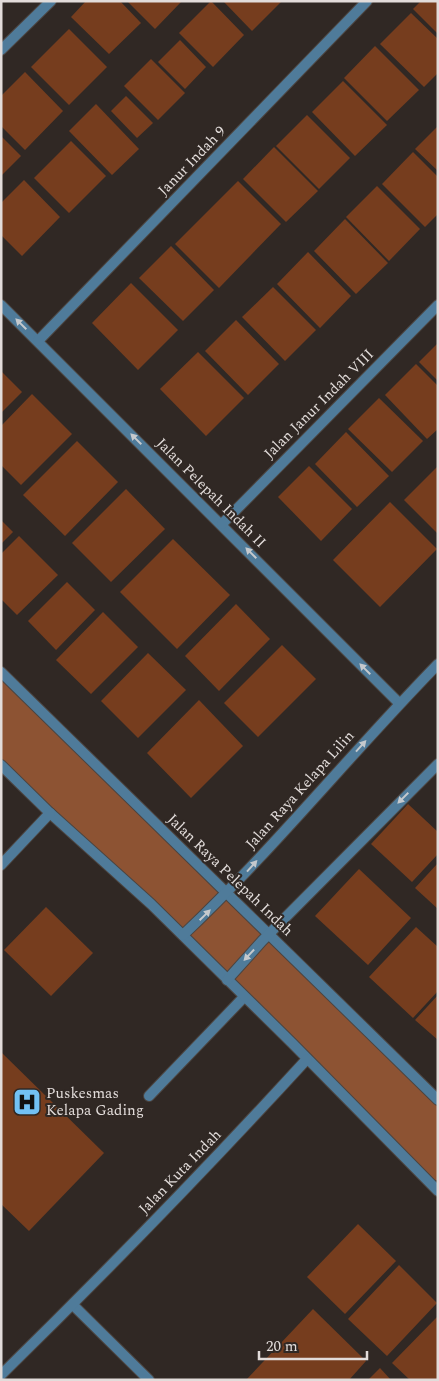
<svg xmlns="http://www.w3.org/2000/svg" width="439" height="1381" font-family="Spectral,serif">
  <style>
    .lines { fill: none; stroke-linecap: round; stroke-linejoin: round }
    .river { stroke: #8d5333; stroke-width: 65 }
    .building { fill: #763d1e }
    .service-casing { stroke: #4c4541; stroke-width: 12 }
    .minor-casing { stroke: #4c4541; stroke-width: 12 }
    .service { stroke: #4f7b9a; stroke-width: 10 }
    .minor { stroke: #4f7b9a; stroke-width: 10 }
    .oneway { fill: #c5c9cd }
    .labels { text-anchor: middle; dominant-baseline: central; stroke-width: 4; stroke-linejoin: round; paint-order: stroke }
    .street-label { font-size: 15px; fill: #e2dcda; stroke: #302824 }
    .poi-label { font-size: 15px; fill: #e2dcda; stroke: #302824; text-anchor: start }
  </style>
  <rect width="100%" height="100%" fill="#302824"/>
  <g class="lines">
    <path class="river" d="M1,713L438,1148"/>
  </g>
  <g class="building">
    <path d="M86,1H120L141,23L109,54L71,17Z"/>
    <path d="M127,1H182L155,29Z"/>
    <path d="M211,1L244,35L213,67L179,33Z"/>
    <path d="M223,1H282L252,31Z"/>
    <path d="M421,1H438V34L413,9Z"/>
    <path d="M411,13L438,39V73L424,87L380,44Z"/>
    <path d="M69,29L107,67L69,105L31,67Z"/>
    <path d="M180,40L206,67L185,89L158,62Z"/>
    <path d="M375,46L419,90L387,121L344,78Z"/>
    <path d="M151,59L185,93L158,120L124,86Z"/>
    <path d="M25,72L63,111L25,150L1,126V96Z"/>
    <path d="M343,81L387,125L355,156L312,112Z"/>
    <path d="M126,96L153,123L137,138L111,111Z"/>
    <path d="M96,104L139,149L112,175L69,131Z"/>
    <path d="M307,115L350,158L319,189L276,146Z"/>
    <path d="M438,126V171L415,149Z"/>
    <path d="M1,136L21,156L1,176Z"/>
    <path d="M71,141L106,176L69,213L34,178Z"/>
    <path d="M274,147L318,191L286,222L243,179Z"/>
    <path d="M413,152L438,177V214L425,227L382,184Z"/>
    <path d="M24,180L60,217L22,256L1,235V203Z"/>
    <path d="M238,181L281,224L219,288L175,244Z"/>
    <path d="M377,186L420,229L389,261L346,217Z"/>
    <path d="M345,219L388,263L356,294L314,251Z"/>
    <path d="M171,246L214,290L183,321L139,278Z"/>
    <path d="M308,252L351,296L320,328L277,284Z"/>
    <path d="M131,283L178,330L138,370L92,323Z"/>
    <path d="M273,287L316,330L285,361L242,317Z"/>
    <path d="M236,320L279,364L248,395L205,351Z"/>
    <path d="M438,343V381L419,362Z"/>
    <path d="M198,352L244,398L206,436L160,389Z"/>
    <path d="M416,364L438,386V429L427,439L385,395Z"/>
    <path d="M1,371L22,392L1,413Z"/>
    <path d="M32,394L72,434L21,485L1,465V426Z"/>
    <path d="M379,398L423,441L392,472L348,429Z"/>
    <path d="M346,432L389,476L357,507L315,464Z"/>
    <path d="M77,441L118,482L65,536L23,495Z"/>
    <path d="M309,466L352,509L321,541L278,497Z"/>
    <path d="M438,466V534L404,500Z"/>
    <path d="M126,489L165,529L111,582L72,543Z"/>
    <path d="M390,502L437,549L380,607L333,560Z"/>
    <path d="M1,520L13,532L1,544Z"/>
    <path d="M19,536L58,575L17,615L1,599V554Z"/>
    <path d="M173,539L230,595L177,649L120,592Z"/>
    <path d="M67,582L95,610L56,650L28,621Z"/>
    <path d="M236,604L270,639L219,691L185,656Z"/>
    <path d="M103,612L138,647L91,694L56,660Z"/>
    <path d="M282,645L316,679L258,737L224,703Z"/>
    <path d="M148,653L186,690L138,738L101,701Z"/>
    <path d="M199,700L243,746L191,798L147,753Z"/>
    <path d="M408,804L438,832V854L412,882L371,844Z"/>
    <path d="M438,863V909L415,888Z"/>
    <path d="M359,869L411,918L368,965L315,916Z"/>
    <path d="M46,907L93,953L51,996L4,950Z"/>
    <path d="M416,927L438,947V991L413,1018L369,977Z"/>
    <path d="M438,995V1040L415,1020Z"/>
    <path d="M1,1052L104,1153L29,1231L1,1204Z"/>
    <path d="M358,1224L396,1261L345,1314L307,1277Z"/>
    <path d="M399,1265L437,1303L387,1356L348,1319Z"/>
    <path d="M313,1309L366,1361L349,1380H246Z"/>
    <path d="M438,1316V1380H410L392,1363Z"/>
    <path d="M380,1368L391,1380H368Z"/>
  </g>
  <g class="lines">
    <defs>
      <path id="service" d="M149,1096L244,997"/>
      <g id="minor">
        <path d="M1,50L51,1"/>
        <path d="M1,305L399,703"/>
        <path d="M38,341L367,1"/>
        <path d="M222,524L438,305"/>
        <path d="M1,672L438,1100"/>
        <path d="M1,765L50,813L151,904L292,1043L438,1191"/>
        <path d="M1,865L50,813"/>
        <path d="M183,935C273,850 351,753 438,664"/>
        <path d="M227,980L262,941L438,764"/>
        <path d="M73,1305L149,1380"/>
        <path d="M1,1375C106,1272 208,1167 307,1059"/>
      </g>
    </defs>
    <use href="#service" class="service-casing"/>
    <use href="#minor" class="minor-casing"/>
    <use href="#service" class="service"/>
    <use href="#minor" class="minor"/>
  </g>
  <defs><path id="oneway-solid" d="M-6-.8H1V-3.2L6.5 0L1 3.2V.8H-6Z" transform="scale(1.25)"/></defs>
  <g class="oneway">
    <use href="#oneway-solid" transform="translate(21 324) rotate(-135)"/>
    <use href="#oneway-solid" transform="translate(136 439) rotate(-135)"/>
    <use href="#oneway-solid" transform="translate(251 553) rotate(-135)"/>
    <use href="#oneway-solid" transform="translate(365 669) rotate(-135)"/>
    <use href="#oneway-solid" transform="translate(361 746) rotate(-48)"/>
    <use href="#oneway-solid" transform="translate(403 798) rotate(135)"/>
    <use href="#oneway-solid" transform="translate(252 866) rotate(-48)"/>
    <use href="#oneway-solid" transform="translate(205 915) rotate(-44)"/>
    <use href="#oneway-solid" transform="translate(249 955) rotate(133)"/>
  </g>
  <defs>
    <symbol id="hospital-square" viewBox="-11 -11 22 22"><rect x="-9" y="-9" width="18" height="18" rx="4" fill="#72c1f5" stroke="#302824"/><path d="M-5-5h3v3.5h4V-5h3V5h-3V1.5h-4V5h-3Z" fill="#111"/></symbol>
  </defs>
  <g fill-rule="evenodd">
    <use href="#hospital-square" x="11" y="1086" width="32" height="32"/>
  </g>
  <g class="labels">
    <g class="street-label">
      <text transform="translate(192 161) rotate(-46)">Janur Indah 9</text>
      <text transform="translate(319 404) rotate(-45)">Jalan Janur Indah VIII</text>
      <text transform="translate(211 493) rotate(45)">Jalan Pelepah Indah II</text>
      <text transform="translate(300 790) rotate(-48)">Jalan Raya Kelapa Lilin</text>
      <text transform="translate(230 875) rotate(44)">Jalan Raya Pelepah Indah</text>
      <text transform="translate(180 1172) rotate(-46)">Jalan Kuta Indah</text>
    </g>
    <g class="poi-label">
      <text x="46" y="1093">Puskesmas<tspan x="46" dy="17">Kelapa Gading</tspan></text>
    </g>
  </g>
  <rect width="439" height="1381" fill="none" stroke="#e2dcda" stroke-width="5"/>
  <path d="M259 1351v8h108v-8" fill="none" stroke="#e2dcda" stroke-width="2.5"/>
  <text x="266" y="1351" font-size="15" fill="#e2dcda" stroke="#302824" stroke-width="4" paint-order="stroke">20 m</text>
</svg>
